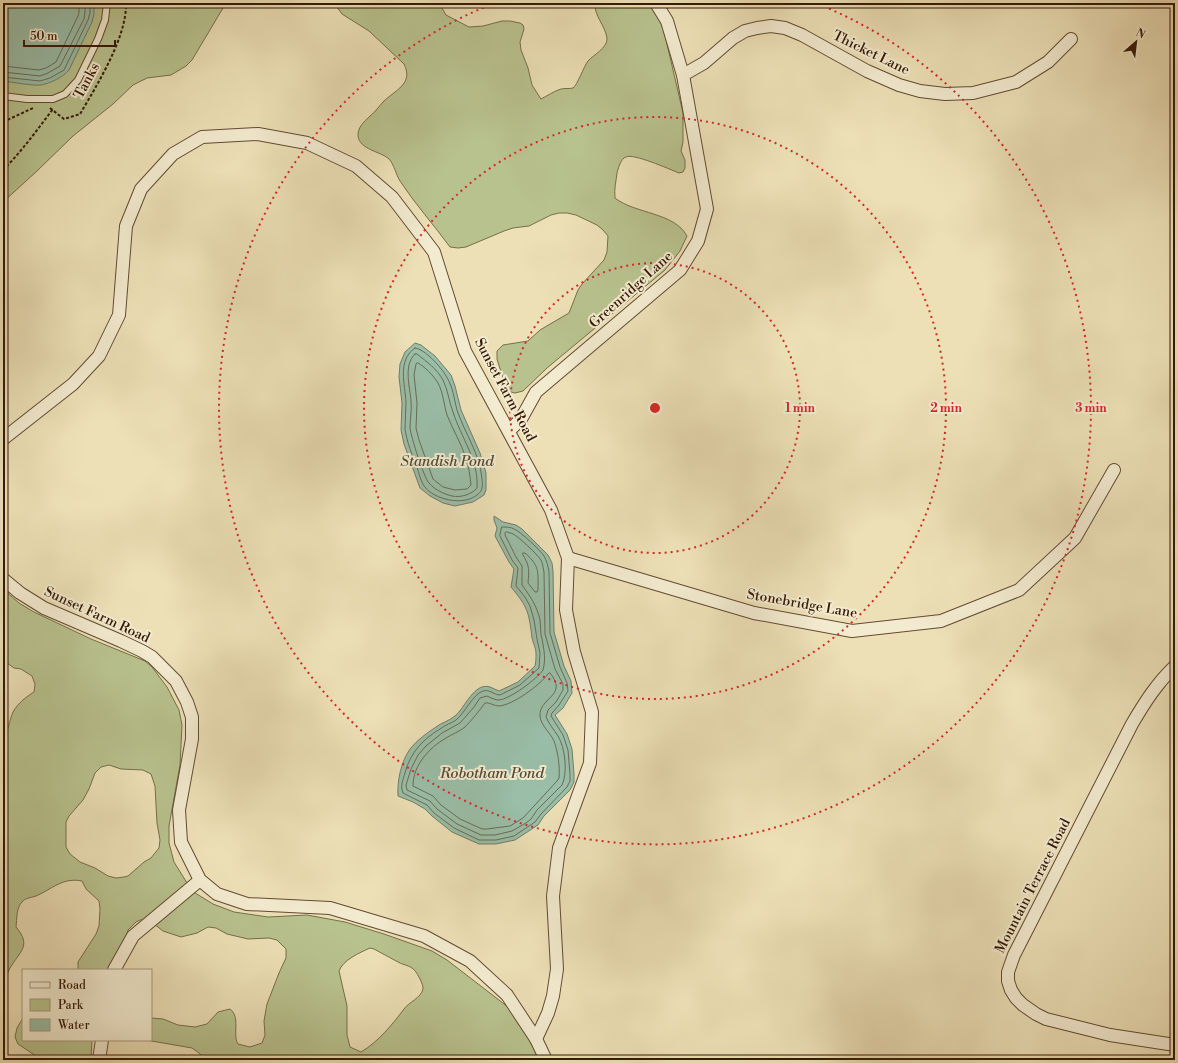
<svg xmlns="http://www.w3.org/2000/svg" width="1178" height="1063" font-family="'Libre Bodoni',serif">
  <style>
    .green { fill: #b8c28e; stroke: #766e4a; fill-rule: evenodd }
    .water { fill: #9abea8; stroke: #727c67 }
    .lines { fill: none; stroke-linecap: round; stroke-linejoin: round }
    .shore { stroke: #686c57; stroke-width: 1 }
    .lane-casing { stroke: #634b32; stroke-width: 8 }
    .street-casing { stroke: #634b32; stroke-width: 14 }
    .path { stroke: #351906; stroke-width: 2; stroke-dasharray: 3 2; stroke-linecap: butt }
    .lane { stroke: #f3ebd0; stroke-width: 6 }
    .street { stroke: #f3ebd0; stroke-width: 12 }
    .ring { fill: none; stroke: #d62828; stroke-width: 2; stroke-dasharray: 2 4 }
    .labels { text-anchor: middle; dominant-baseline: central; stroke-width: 4; stroke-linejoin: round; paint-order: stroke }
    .street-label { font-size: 14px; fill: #351906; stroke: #f3ebd0 }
    .water-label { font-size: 15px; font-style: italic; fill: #534b37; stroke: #f3ebd0 }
    .centre { fill: #d62828; stroke: #f3ebd0; stroke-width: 2 }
    .ring-label { font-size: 12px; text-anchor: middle; font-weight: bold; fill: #d62828; stroke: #f3ebd0; stroke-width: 4; stroke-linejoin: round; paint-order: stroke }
  </style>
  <rect width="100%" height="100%" fill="#ede0b7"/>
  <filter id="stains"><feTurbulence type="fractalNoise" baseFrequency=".005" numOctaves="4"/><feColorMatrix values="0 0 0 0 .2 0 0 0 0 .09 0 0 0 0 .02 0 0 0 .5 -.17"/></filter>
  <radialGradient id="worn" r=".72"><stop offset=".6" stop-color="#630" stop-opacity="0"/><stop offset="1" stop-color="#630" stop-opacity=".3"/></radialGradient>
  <g class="green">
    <path d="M3,3H226L192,60L186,66L171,75L147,78L133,85L113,104L73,136L37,171L3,202Z"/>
    <path d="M334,3H439L446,15L469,27L483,26L502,21H510L520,23L523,25L524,29L520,42L521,50L528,68L532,85L541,99C547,96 554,91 561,89C564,88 570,89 573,88C577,86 584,66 588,61C593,55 608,48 607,38C605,25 594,16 595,3H652L661,18L664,31L683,113V142L681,151L685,160V168L683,172L679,173C669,169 633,153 626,157C621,158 618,169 617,173C616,182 614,189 615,198C635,214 674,212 687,236L680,251L665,270L547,368L523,391L515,393L507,391L497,359V351L503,345L528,341L540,330L569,313L578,290L582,284L604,260L607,252L608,236L603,230L597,225L576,215L567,213H559L551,215L529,226L513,228L504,231L466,247L458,248L450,247C434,225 415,204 400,181C396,175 394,164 389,159C380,151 360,150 358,136C357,124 371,117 377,109C379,107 381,104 383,102C395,90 414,84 404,64L369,31L342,14Z"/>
    <path d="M3,589L19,603L34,612L91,639L145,661L152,667L167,687L179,710L182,725L180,765L169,826V843L174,862L192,891L213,904L234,912L268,917L307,915L345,922L384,934L432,951L447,960L521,1017L539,1060H206L199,1053L192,1048L146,1040H151V1018L163,1019L178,1025L195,1027L207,1024L218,1012L230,1009C241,1017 232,1035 238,1044L250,1047L262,1043L265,1035L264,1021L267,1004L279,973L286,958V949L277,940L269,938L248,939L227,934L216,928L208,927L197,933L181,937L163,931L149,920H140L136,922L128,930L123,950L113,970H78V962L96,934L99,926L100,909L99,901L86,889L82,881C63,877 52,889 36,896C30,898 25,898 22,902C16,908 17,919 16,927C32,946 20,951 10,968C7,974 5,980 3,986V739C9,730 9,721 13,712C18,703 26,697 34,692L35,684L32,676L21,669L14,668L3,660ZM109,765L121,769L143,770L151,774L155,786L157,823L160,840L159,848L151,858L144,862L128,876L124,877L116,878L108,876L95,868L80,862L70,854L66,847V822L69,816L83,800L89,789L95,773L101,767ZM370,948L374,949C382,953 390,958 398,962C403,965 408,965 412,968C416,970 424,985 423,989C421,998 409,1002 404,1009C392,1025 378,1042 361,1052L350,1047L347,1035V1006L339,971C343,960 359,953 370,948Z"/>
    <path d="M23,1018V1040H92L91,1060H42L18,1044L15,1037L17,1028Z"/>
  </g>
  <g class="water">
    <path d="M3,3H94V14L92,22L69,70C63,77 51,83 41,85C33,86 12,82 3,81Z"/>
    <path d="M415,343L421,345L435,356L451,375L455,386L461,410L480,453L486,473V490L484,495L473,502L455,506L443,503L430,496L420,488L404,444L401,430L402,403L399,377L400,364L405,352Z"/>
    <path d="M494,516L503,522L516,525L522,529L548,555L552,563L553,571L554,632L564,666L571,681L572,693L563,708L555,715L567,734L572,749L574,774V782L570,790L544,816L538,825L515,840L496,844H479L452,832L432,816L425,809L413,802L398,796C397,781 401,762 410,749C417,740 427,733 436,727C441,723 449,721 455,716C465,708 474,682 490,687C493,688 496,690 499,691L518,682L535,666C536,662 536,658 536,653C536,648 533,643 532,638C529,613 528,607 511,587L514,569L509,562L495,536L497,528L494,520Z"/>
  </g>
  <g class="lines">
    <g class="shore">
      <path d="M3,66L39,70L46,68L56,62L78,16L79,12V3"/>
      <path d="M3,72L40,76L48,73L60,66L84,19L85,12V3"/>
      <path d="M3,77L40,81L50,78L64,70L88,20L90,13V3"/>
      <path d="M415,348C425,349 441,367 446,376C453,386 454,399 457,410C465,434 480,454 482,479C482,482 483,485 482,488C481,493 476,496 472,498C458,505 430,498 423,484C420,479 419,473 417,467C412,455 407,442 405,429C405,420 406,411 406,402C405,384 397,360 415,348Z"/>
      <path d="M415,354H417C427,362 437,369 443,380C448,390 449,402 453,412C461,437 479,461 477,488C472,494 461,498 452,496C444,494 435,490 429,483C424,478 411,437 410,428C410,419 412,410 411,401C410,387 403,365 415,354Z"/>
      <path d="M418,363C425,367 433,375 438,383C443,392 444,405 447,415C453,430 461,443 466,458C469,467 470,476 471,485L467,489L455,490L443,487L433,479L419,440L416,428L417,403L414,375L416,364Z"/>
      <path d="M502,527C506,527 511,527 514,529C520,531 541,551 544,556C547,561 548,566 549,572L550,633L560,667L567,683L568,691L559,705L552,713L551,716L563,735L568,750L570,774V781L567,787L541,814L535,822L514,836L496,840H479L454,828L434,813L427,805L403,793C400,786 403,780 405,773C410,753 423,739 440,729C445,725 452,723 456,720C465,713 473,694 483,691C490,689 494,695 500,695L520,685L539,668L540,653L537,639L534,620L530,606L525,597L516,586L518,568L512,560L500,536Z"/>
      <path d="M507,532C508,533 512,533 513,534C518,536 538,555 541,560C543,564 543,568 544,572L545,634L555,669L563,684V690L556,702L548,710L546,717C549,724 554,730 558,736C565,747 568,773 562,785L537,810L531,819L526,823L512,831L495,835H481L457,824L437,809L430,801L407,790L406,785L411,769L418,755L426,746L442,733L460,723L474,707L480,698L487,696C491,698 495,700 499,700C510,699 537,679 543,670C546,659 544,650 542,639C540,633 541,627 540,620C537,606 530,596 522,585V566L516,557L505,535V533Z"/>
      <path d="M523,553H525C540,566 538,572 538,590L537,592H535L528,583C529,571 530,566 523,555Z"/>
      <path d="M550,673C569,696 539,697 540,716C541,726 550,732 554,741C558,752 560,766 559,778L557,781L523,818L510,826L487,829H482L460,819L441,805L433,796L413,786C413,765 429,748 446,738C452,734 459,732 465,727C472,720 479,711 485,703C489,702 494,706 499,706C513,705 540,685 548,674Z"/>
    </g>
    <defs>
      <path id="lane" d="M3,96L27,99H53L65,94L78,80L98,39L105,20L107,3"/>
      <g id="street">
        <path d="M683,75L704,63L733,38L745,31L757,28L771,26L785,28L802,35L867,71L899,85L920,91L945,94L973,93L1016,82L1048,62L1071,39"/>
        <path d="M509,431L521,419L536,392L680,270L698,241L707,209L683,75L667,21L656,3"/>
        <path d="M3,439L73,384L99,356L119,315L126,226L141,189L173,154L202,137L258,134L307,143L356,166L392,197L434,252L465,351L551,510L568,558L566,610L574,652L592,712L590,763L559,848L553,896L557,969L553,996L548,1013L536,1039"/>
        <path d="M568,558L754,613L852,631L941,621L1019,590L1075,538L1114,470"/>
        <path d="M3,579L20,593L44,608L121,641L142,651L152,657L176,681L187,702L192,717V739L179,810L181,842L200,880L217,894L247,904L330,908L424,936L470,961L507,995L536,1039L546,1060"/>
        <path d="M1175,666C1157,683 1145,702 1132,724L1014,955L1008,972V981L1011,990L1016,998L1023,1005L1036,1014L1046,1019L1110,1035L1175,1045"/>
        <path d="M114,970L133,936L200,880"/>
        <path d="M99,1060L102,1040"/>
      </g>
    </defs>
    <use href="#lane" class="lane-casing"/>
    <use href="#street" class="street-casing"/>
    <g class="path">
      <path d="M50,108L64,119L80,114C97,85 127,37 126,3"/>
      <path d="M3,122L33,108"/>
      <path d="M3,170C22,151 37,130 53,109"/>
    </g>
    <use href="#lane" class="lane"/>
    <use href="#street" class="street"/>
  </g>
  <g class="ring">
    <circle cx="655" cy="408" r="145"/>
    <circle cx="655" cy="408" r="291"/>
    <path d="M818 4A436 436 0 1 1 492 4"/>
  </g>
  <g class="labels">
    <g class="street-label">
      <text transform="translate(871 53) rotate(26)">Thicket Lane</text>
      <text transform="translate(87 81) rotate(-62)">Tanks</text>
      <text transform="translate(631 290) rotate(-42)">Greenridge Lane</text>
      <text transform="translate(505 390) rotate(62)">Sunset Farm Road</text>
      <text transform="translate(802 604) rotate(10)">Stonebridge Lane</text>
      <text transform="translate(97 615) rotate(25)">Sunset Farm Road</text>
      <text transform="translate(1033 886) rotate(-63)">Mountain Terrace Road</text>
    </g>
    <g class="water-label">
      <text x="447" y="461">Standish Pond</text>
      <text x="492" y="773">Robotham Pond</text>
    </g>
  </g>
  <circle cx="655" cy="408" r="6" class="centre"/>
  <g class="ring-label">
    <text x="800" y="412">1 min</text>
    <text x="946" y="412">2 min</text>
    <text x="1091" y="412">3 min</text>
  </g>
  <rect width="1178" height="1063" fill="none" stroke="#ede0b7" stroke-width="16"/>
  <rect x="4" y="4" width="1170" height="1055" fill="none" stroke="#351906" stroke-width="2"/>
  <rect x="8" y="8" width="1162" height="1047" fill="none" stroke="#351906"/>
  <rect x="22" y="969" width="130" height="72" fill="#f3ebd0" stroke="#a7977f"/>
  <rect x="30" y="982" width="20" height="6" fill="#f3ebd0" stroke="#a7977f"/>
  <text x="58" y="989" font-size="12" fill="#351906">Road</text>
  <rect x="30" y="999" width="20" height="12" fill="#b8c28e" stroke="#a7977f"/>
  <text x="58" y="1009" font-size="12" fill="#351906">Park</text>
  <rect x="30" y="1019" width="20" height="12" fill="#9abea8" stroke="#a7977f"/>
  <text x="58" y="1029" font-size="12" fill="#351906">Water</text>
  <g transform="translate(1136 42) rotate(28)" stroke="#f3ebd0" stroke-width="3" paint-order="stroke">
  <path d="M0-3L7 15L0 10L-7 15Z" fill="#351906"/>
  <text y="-6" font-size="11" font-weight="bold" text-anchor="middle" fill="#351906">N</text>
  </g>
  <path d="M24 40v6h91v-6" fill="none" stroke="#351906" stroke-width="2"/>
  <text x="30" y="40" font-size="12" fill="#351906" stroke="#f3ebd0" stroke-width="3" paint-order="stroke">50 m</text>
  <rect width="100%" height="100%" filter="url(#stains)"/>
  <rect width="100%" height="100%" fill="url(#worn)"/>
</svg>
